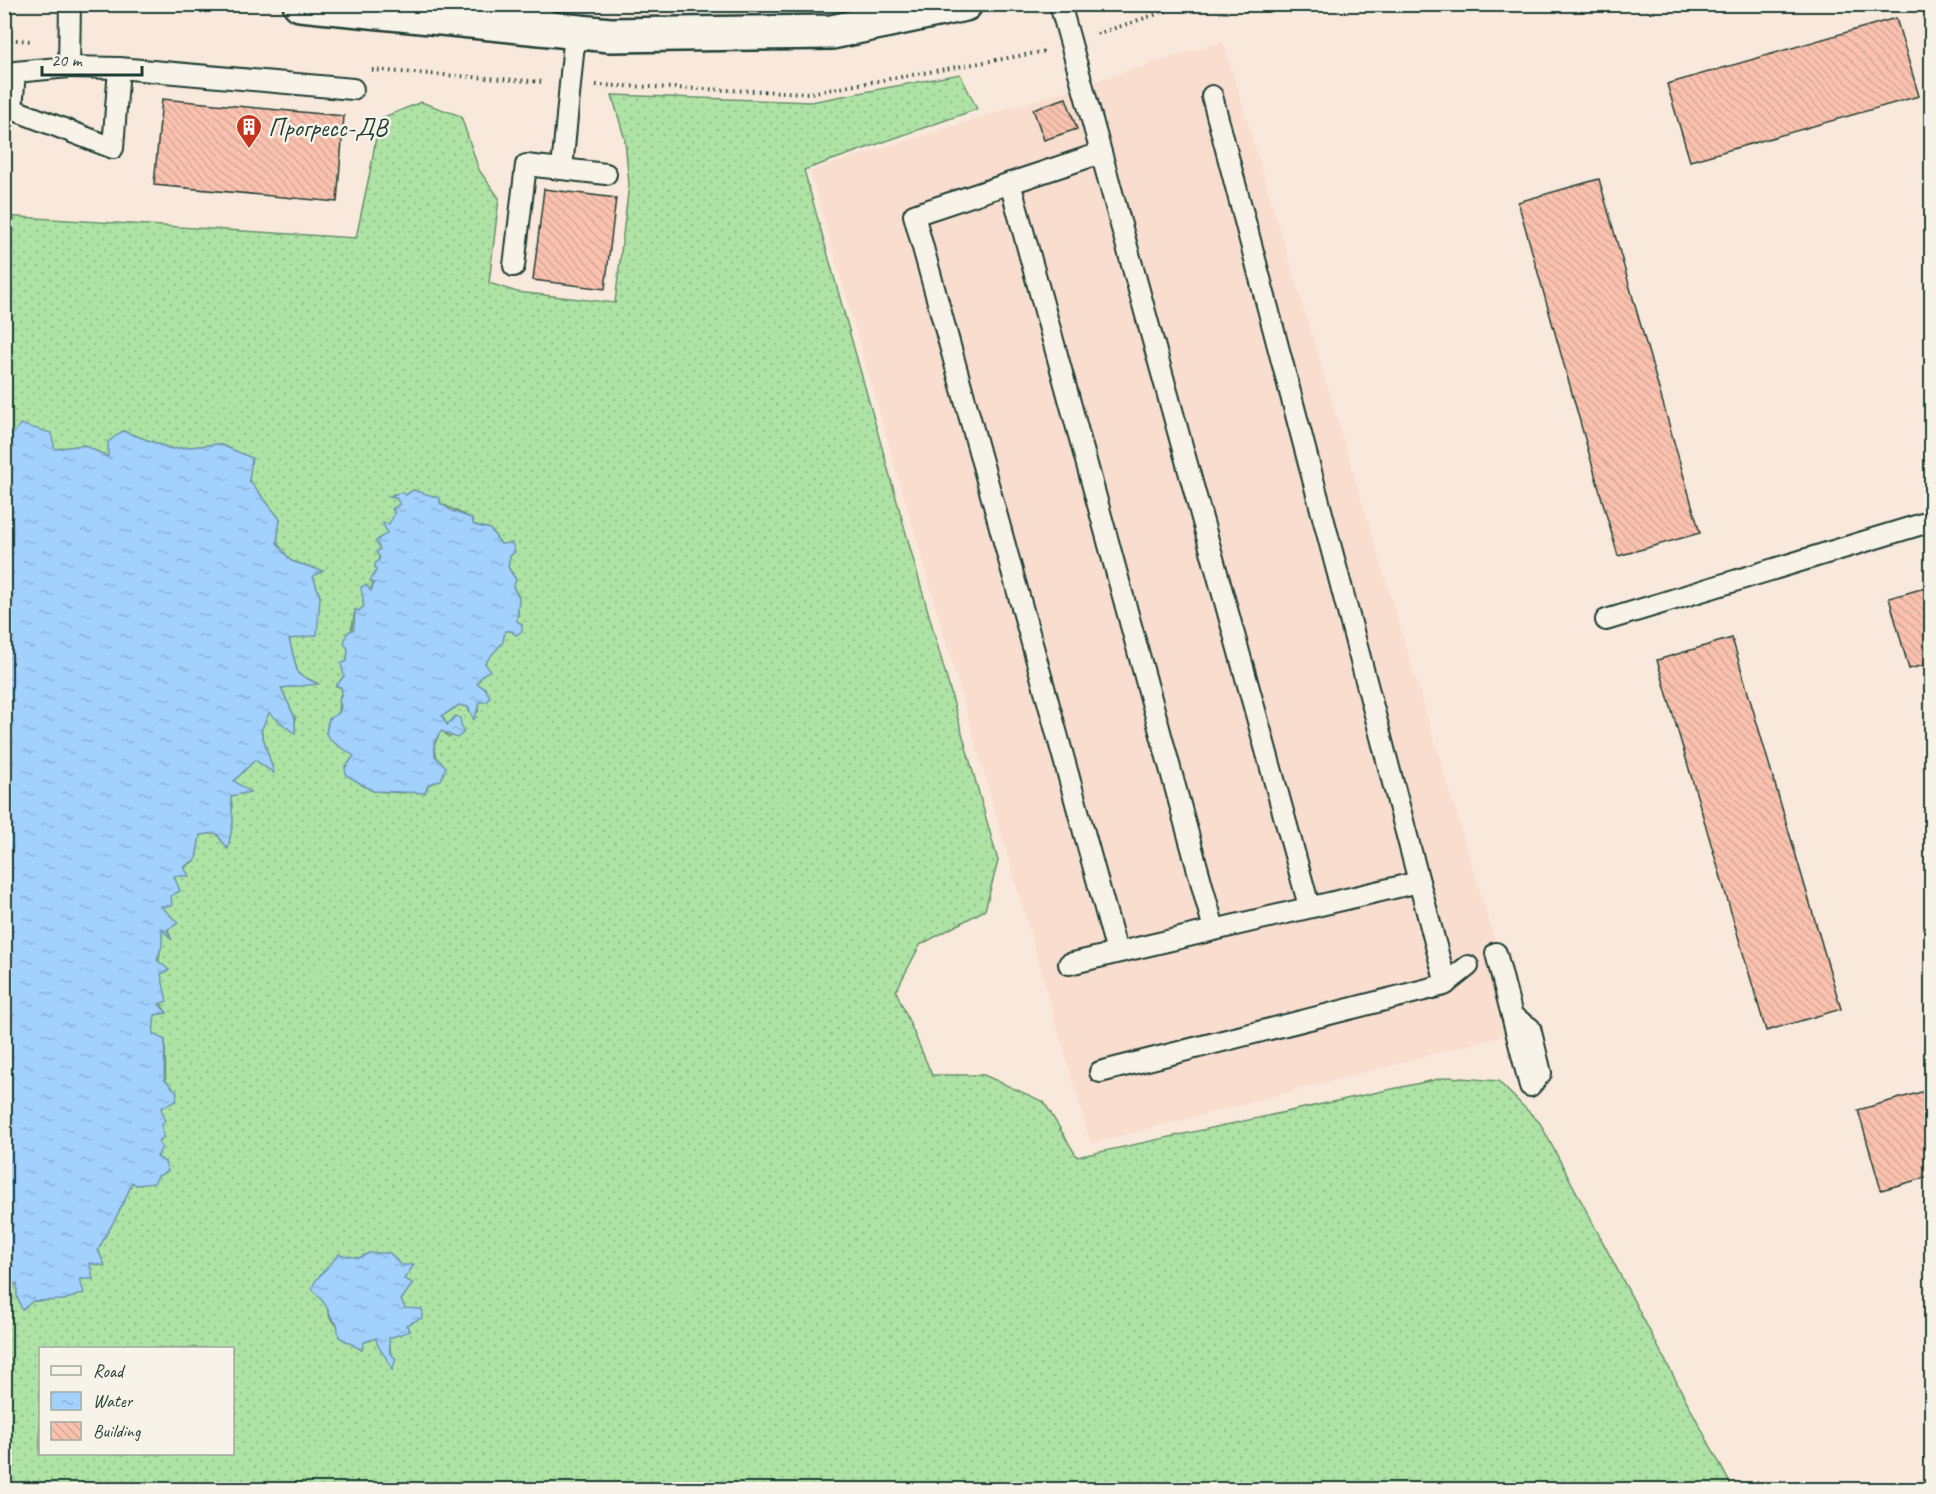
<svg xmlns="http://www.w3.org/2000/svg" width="1936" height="1494" font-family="Caveat,sans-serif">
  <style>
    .built { fill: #f9ddce }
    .grass { fill: url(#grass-dots); stroke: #67906c; stroke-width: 1.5; fill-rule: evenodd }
    .water { fill: url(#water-ripples); stroke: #6e96ad; stroke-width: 1.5 }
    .building { fill: url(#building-back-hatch); stroke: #1f3d34; stroke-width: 1.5 }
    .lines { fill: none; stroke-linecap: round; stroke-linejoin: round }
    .lane-casing { stroke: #1f3d34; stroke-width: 24 }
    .secondary-casing { stroke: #1f3d34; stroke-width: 38 }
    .path { stroke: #1f3d34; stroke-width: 4; stroke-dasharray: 1.5 4.5; stroke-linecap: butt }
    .lane { stroke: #f7f3e8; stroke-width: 20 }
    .secondary { stroke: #f7f3e8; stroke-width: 33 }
    .labels { text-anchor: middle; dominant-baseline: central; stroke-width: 5; stroke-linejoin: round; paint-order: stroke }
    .poi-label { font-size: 26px; fill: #1f3d34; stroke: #f7f3e8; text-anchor: start }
  </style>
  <defs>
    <pattern id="grass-dots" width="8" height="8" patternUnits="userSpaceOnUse" patternTransform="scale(1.5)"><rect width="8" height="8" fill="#afe3a5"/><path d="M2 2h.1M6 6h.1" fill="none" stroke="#96c48f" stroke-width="1.8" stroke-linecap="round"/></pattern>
    <pattern id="water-ripples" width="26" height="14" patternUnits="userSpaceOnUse" patternTransform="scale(1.5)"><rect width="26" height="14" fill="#a2d1fe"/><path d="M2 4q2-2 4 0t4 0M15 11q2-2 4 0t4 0" fill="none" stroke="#8bb4da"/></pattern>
    <pattern id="building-back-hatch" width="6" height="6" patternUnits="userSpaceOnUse" patternTransform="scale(1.5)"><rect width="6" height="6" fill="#fac2ae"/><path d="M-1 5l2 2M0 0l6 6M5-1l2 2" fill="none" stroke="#d6a896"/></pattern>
  </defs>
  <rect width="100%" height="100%" fill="#f8e9dc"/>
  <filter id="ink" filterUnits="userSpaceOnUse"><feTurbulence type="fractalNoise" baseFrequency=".0167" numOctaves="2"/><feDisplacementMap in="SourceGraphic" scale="12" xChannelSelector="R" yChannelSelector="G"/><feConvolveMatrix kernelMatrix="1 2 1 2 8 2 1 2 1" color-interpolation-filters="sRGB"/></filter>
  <g filter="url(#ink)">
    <path class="built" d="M1223,41L1522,1031L1091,1144L810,171Z"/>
    <path class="grass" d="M960,74L977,109L804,170L998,861L985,910L920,945L896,991L932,1075H984L1044,1102L1077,1157L1448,1077L1498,1081L1540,1123L1733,1489H5V1288L17,1282L33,1301L64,1300L89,1263L105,1266L98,1250C109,1227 124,1205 132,1182L136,1185L144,1184L160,1151C157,1138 161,1122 160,1108L166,1103L165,1040L153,1035L154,1014L167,1013C147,990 163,955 162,928L170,936L160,905L171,896L174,876L196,859L200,835L216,833L227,848L233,822L231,796L249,792L233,781L255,760L273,772L261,730L269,712L295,733V718L281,688L317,683L298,674L289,639L320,597L313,576L322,571L291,561L277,543L280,519L249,480L251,458L219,444L172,449L123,431L108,457L84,445L55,449L5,433L4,216L356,238L371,167L379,119L421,102L461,116L479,170L499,198L489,283L517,292L615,303L629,184L625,140L612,95L811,102ZM413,490L471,518L474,525L490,529L501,544H507L510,556L508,567L516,580L513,586C519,604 521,613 512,631H505C503,646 491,650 485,662C481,670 484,677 476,684L480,687L478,712H469L468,707L459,705L442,716L447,725L456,717L463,733L449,737L441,730L433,748L439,762L405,793L373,791L362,785L345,767L355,756L326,733L329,719L339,714L340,695L342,693L341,687L336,686L344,676L355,610L359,611L364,606L363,598L367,589L370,591C377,576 380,557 380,540L387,533L401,504L397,498L390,497L393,494L406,495ZM369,1253L401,1265L403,1279L412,1283L401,1300C406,1310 403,1322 410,1331L389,1337L392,1370C390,1357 379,1351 376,1338L364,1342L361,1350L330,1318L327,1306L359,1258ZM40,1348H232V1454H40Z"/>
    <g class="water">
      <path d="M20,424L51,433L55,449L84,445L108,457V442L123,431L172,449L219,444L252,458L249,480L280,519L277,543L291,561L323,571L313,576L320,597L317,635L289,639L298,674L318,684L281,688L295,718V734L269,713L261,731L274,773L255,760L234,781L250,792L231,796L233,822L228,849L216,833L200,835L196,859L184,867L189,876H174L180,891L171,896L172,906H161L178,923L167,930L172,940L162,929V946L157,960L169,970L161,974L167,1001L159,1004L167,1013L155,1015L153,1034L165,1040L164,1079L177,1092L176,1101L161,1108L165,1120L162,1124L163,1138L158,1142L162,1147L157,1157L165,1162L168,1171L158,1176L154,1183L136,1185L132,1182C125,1205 109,1228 98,1250L105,1266L90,1263L93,1279H80L84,1293L64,1300L33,1301L22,1310L17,1296V1283L4,1288V433L13,434Z"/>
      <path d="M413,490L440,498V503L452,511L471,518L474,525L490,529L501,544L512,543L515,552L510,556L508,567L516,580L513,587L519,597L517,621L522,624V631L516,635L512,631H505L503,642L485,663L490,671L483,674L477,684L485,688L490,697L487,702H480L474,720L468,707L459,705L442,716L447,725L456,716L460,718L463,733L457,738L441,731L434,743L435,756L446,767L441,780L428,785L425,793L373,791L346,775L345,768L354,756L330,740L326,733L329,719L339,713L341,706L339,701L342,693L341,687L336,686L344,676L341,664L347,661L348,649L344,643L347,633L354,629L355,610L359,611L364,606L361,587L366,585L371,591L374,583L370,581L376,571L375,564L380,558L376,552L380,549L376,541L387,533L383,523L389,524L395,513L392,509L400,504L396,498L389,497L401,492L406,495Z"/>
      <path d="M369,1253H390L401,1265H414L404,1279L413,1283L401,1300L405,1308L422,1309V1318L406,1325L410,1331L389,1338L390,1353L396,1359L392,1371C390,1357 377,1352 376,1338L364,1342L362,1350L339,1337L337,1324C330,1318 331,1316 327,1308C324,1301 316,1295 312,1288L316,1280L339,1254L359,1258Z"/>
    </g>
    <g class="building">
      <path d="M1896,18L1919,96L1690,161L1667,84Z"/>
      <path d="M1066,98L1077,129L1044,140L1033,109Z"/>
      <path d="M162,99L344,116L337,202L154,185Z"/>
      <path d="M1599,179L1700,533L1618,556L1518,202Z"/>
      <path d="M544,189L616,198L605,289L533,280Z"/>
      <path d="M1932,586V663L1909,669L1889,598Z"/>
      <path d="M1732,638L1841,1009L1766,1031L1657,660Z"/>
      <path d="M1932,1089V1176L1881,1190L1858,1110Z"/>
    </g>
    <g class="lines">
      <defs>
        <g id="lane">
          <path d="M70,4L69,67L119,68L353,89"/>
          <path d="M1060,4L1309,906"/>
          <path d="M542,27V4"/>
          <path d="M69,67L15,72L12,109L113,148L119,68"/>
          <path d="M1212,96L1446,984"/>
          <path d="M1101,153L914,215L1117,952"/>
          <path d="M562,169L575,32"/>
          <path d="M1010,183L1214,929"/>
          <path d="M514,266L526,165L606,174"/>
          <path d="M1606,620L1932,521"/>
          <path d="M1496,953L1530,1086L1541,1073L1530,1028L1512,1016"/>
          <path d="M1069,964L1419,882"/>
          <path d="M1100,1072L1444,985L1468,966"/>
        </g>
        <path id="secondary" d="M300,4L610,35L832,32L965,4"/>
      </defs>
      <use href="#lane" class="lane-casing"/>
      <use href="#secondary" class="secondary-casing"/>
      <g class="path">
        <path d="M1097,34L1187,4"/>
        <path d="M4,39L30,41"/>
        <path d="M372,70L544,82"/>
        <path d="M596,85L810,93L1047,51"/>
      </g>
      <use href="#lane" class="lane"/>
      <use href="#secondary" class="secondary"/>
    </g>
  </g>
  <defs>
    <symbol id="building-pin" viewBox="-11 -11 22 30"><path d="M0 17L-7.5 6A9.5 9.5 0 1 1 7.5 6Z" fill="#c8321e" stroke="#f7f3e8"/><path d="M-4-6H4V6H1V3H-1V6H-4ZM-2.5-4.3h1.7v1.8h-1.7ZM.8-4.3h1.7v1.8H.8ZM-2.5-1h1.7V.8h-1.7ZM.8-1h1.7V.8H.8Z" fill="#fff"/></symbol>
  </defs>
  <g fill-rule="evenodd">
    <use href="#building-pin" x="234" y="112" width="30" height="40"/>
  </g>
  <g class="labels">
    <g class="poi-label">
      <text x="268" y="127">Прогресс-ДВ</text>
    </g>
  </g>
  <rect width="1936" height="1494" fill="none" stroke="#f7f3e8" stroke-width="24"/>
  <rect x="12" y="12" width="1912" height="1470" fill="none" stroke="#1f3d34" stroke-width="2" filter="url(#ink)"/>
  <rect x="39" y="1347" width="195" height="108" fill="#f7f3e8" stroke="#a1aaa0" stroke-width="1.5"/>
  <rect x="51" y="1366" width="30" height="9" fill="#f7f3e8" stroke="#a1aaa0" stroke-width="1.5"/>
  <text x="93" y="1377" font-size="18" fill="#1f3d34">Road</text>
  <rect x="51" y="1392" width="30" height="18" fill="url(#water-ripples)" stroke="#a1aaa0" stroke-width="1.5"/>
  <text x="93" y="1407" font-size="18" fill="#1f3d34">Water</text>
  <rect x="51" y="1422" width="30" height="18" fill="url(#building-back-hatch)" stroke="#a1aaa0" stroke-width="1.5"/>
  <text x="93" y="1437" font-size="18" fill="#1f3d34">Building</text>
  <path d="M42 66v9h100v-9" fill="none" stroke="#1f3d34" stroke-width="3"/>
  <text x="51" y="66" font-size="18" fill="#1f3d34" stroke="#f7f3e8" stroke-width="4.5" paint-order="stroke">20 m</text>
</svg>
